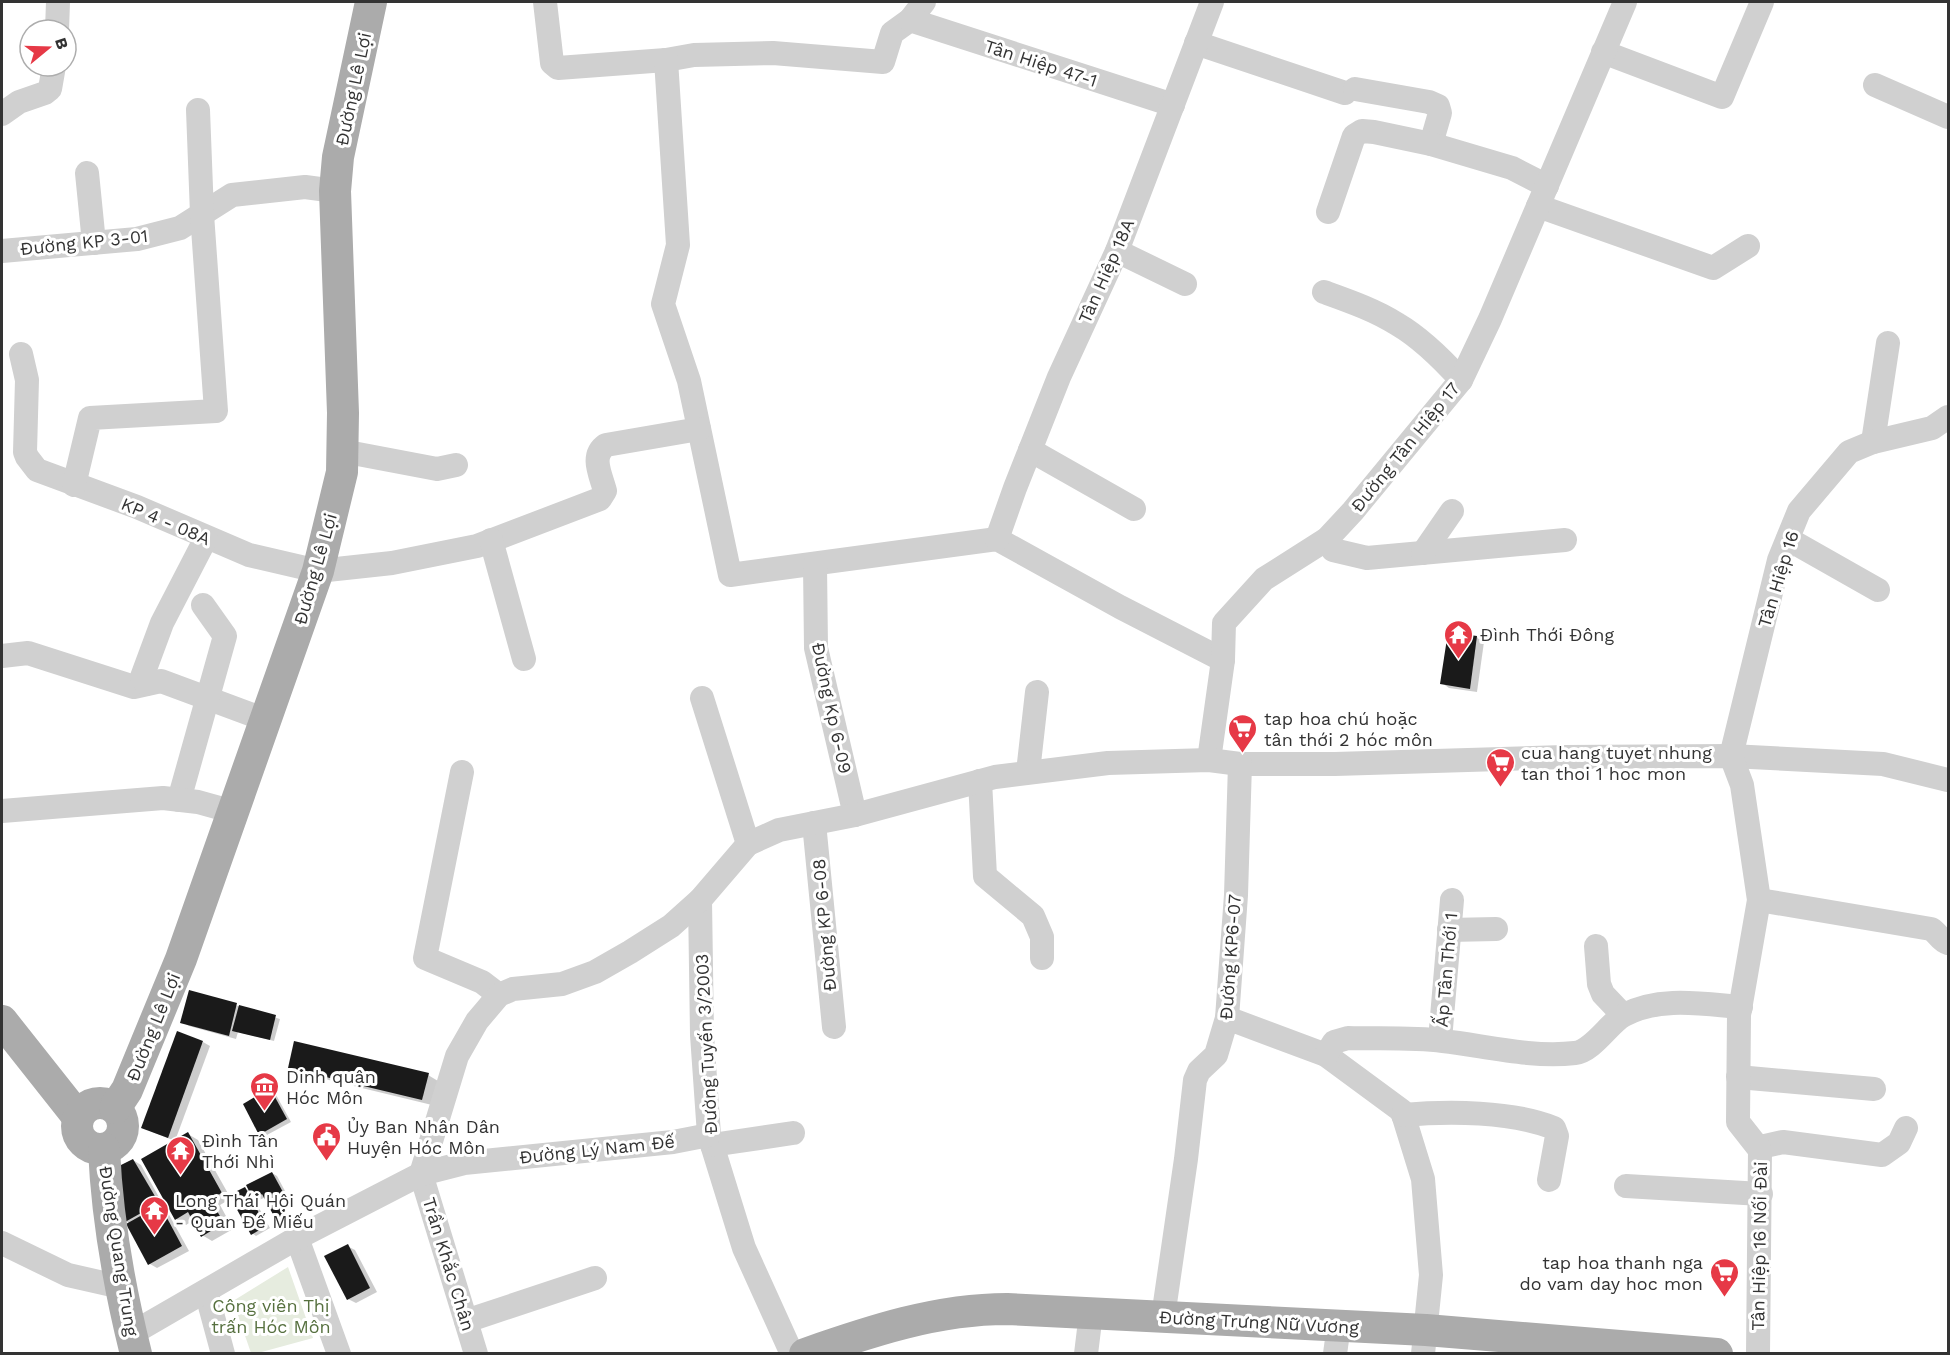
<svg xmlns="http://www.w3.org/2000/svg" width="1950" height="1355" font-family="'Work Sans',sans-serif">
  <style>
    .green { fill: #e6ecdf }
    .shadow { fill: #0003 }
    .building { fill: #1a1a1a }
    .lines { fill: none; stroke-linecap: round; stroke-linejoin: round }
    .minor { stroke: #d0d0d0; stroke-width: 24 }
    .major { stroke: #ababab; stroke-width: 32 }
    .labels { text-anchor: middle; dominant-baseline: central; stroke-width: 6; stroke-linejoin: round; paint-order: stroke }
    .street-label { font-size: 18px; fill: #333; stroke: #fff }
    .poi-label { font-size: 18px; fill: #333; stroke: #fff; text-anchor: start }
    .park-label { font-size: 18px; fill: #56703f; stroke: #fff }
  </style>
  <rect width="100%" height="100%" fill="#fff"/>
  <path class="green" d="M288,1267L313,1338L258,1353H251L233,1301Z"/>
  <g class="shadow">
    <path d="M1450,633L1477,637L1484,642L1477,692L1449,688L1442,683Z"/>
    <path d="M190,991L280,1019L274,1041L238,1032L236,1039L189,1026L182,1022Z"/>
    <path d="M203,1042L210,1046L175,1141L150,1131Z"/>
    <path d="M290,1067L428,1075L438,1081L432,1105L300,1073Z"/>
    <path d="M270,1090L275,1093L291,1122L265,1136L261,1134Z"/>
    <path d="M188,1134L198,1140L230,1197L245,1188L251,1192L272,1173L277,1176L293,1206L285,1210L289,1217L282,1221L277,1219L266,1197L259,1200L253,1197L270,1228L256,1236L252,1233L232,1198L220,1205L233,1229L212,1241L202,1235L194,1220L186,1225L176,1219Z"/>
    <path d="M133,1160L141,1165L165,1208L163,1209L167,1211L189,1251L157,1268L150,1264L130,1224L126,1221Z"/>
    <path d="M347,1246L355,1250L377,1292L356,1303L348,1299Z"/>
  </g>
  <g class="building">
    <path d="M1448,632L1477,636L1470,689L1440,684Z"/>
    <path d="M189,990L237,1003L229,1036L180,1023Z"/>
    <path d="M239,1005L276,1015L270,1040L232,1031Z"/>
    <path d="M177,1031L203,1041L168,1138L141,1128Z"/>
    <path d="M294,1041L429,1073L422,1100L288,1068Z"/>
    <path d="M270,1088L287,1119L259,1135L243,1104Z"/>
    <path d="M188,1132L222,1193L210,1199L224,1223L201,1237L188,1212L175,1220L141,1159Z"/>
    <path d="M133,1159L159,1203L125,1222L119,1166Z"/>
    <path d="M272,1172L289,1203L282,1207L286,1214L276,1220L262,1194L253,1199L246,1185Z"/>
    <path d="M245,1187L266,1226L251,1235L229,1195Z"/>
    <path d="M160,1205L182,1246L148,1265L126,1224Z"/>
    <path d="M348,1244L370,1288L347,1300L324,1256Z"/>
  </g>
  <g class="lines">
    <g class="minor">
      <path d="M545,2L552,63L558,68L666,60L694,55L773,53L883,62L892,33L910,20L924,2"/>
      <path d="M910,20L1173,105"/>
      <path d="M57,30L58,2"/>
      <path d="M1196,43L1345,93"/>
      <path d="M1603,52L1722,97L1762,2"/>
      <path d="M666,60L678,245L663,304L689,381L730,575L997,539L1120,607L1223,660"/>
      <path d="M1875,85L1948,117"/>
      <path d="M1355,89L1429,102L1438,106L1440,113L1431,144"/>
      <path d="M2,114L19,102L45,93L50,89L54,66"/>
      <path d="M87,173L94,243"/>
      <path d="M1538,206L1713,268L1748,246"/>
      <path d="M1328,212L1354,136L1362,131L1374,132L1431,144L1512,168L1547,186"/>
      <path d="M2,251L137,239L180,228L232,195L305,187L335,191"/>
      <path d="M1117,251L1185,284"/>
      <path d="M1324,292C1349,301 1375,310 1397,324C1421,338 1443,360 1461,380"/>
      <path d="M21,354L27,380L25,452L27,457L37,470L137,507L249,555L318,571L392,563L477,546L600,499L605,491C601,475 590,456 606,445L699,429"/>
      <path d="M1873,442L1888,343"/>
      <path d="M1030,450L1134,509"/>
      <path d="M342,451L437,469L456,465"/>
      <path d="M74,485L90,418L216,411L202,214L198,110"/>
      <path d="M997,539L1015,488L1059,377L1117,251L1212,2"/>
      <path d="M1327,539L1333,550L1367,558L1565,540"/>
      <path d="M1788,539L1878,590"/>
      <path d="M491,540L524,659"/>
      <path d="M1423,553L1452,511"/>
      <path d="M815,565L816,648L855,815"/>
      <path d="M2,656L28,653L134,687L161,681L266,720"/>
      <path d="M146,684L142,677L162,623L206,538"/>
      <path d="M702,698L748,844"/>
      <path d="M1209,760L1223,660L1224,623L1264,579L1327,539L1353,511L1461,380L1490,319L1625,2"/>
      <path d="M462,772L425,958L482,982L499,995"/>
      <path d="M1028,772L1037,692"/>
      <path d="M980,781L985,876L1033,916L1042,937V958"/>
      <path d="M179,800L225,636L203,605"/>
      <path d="M2,811L163,798L198,802L234,812"/>
      <path d="M814,823L834,1027"/>
      <path d="M700,900L702,1035L709,1135L744,1248L792,1354"/>
      <path d="M1759,900L1931,929C1938,933 1940,941 1948,943"/>
      <path d="M1449,930L1496,929"/>
      <path d="M1596,946L1599,984L1603,994L1623,1015"/>
      <path d="M1227,1018L1326,1055L1402,1111L1423,1179L1431,1275L1423,1354"/>
      <path d="M1440,1040L1452,900"/>
      <path d="M1326,1055L1334,1042L1348,1038C1379,1039 1412,1037 1443,1041C1486,1046 1531,1058 1575,1053C1593,1051 1610,1022 1624,1015C1660,996 1703,1004 1741,1007"/>
      <path d="M1738,1077L1874,1089"/>
      <path d="M1403,1115C1448,1111 1512,1111 1554,1128L1557,1136L1549,1180"/>
      <path d="M712,1145L793,1133"/>
      <path d="M1760,1150L1765,1146L1783,1142L1882,1155L1899,1143L1906,1128"/>
      <path d="M421,1174L457,1056L477,1021L499,995L513,989L562,984L595,972L630,952L671,926L700,900L748,844L779,830L855,815L995,777L1108,763L1209,760L1240,764H1335L1564,757L1731,756L1883,764L1948,780"/>
      <path d="M421,1174L476,1354"/>
      <path d="M1626,1186L1761,1194"/>
      <path d="M297,1238L339,1354"/>
      <path d="M2,1243L68,1275L121,1287"/>
      <path d="M206,1291L223,1354"/>
      <path d="M1163,1317L1186,1159L1195,1080L1199,1071L1216,1055L1227,1018L1236,895L1240,764"/>
      <path d="M466,1321L595,1278"/>
      <path d="M131,1334L297,1238L421,1174L464,1163L673,1142L709,1135"/>
      <path d="M1086,1354L1091,1313"/>
      <path d="M1335,1354L1339,1325"/>
      <path d="M1758,1354L1760,1150L1738,1122L1739,1015L1759,900L1742,785L1731,756L1779,560L1799,511L1849,452L1873,442L1932,428L1948,417"/>
    </g>
    <g class="major">
      <path d="M2,1021L78,1117"/>
      <circle cx="100" cy="1126" r="23"/>
      <path d="M115,1108L127,1090L181,959L318,571L342,472L343,413L335,191L338,157L371,2"/>
      <path d="M104,1149C107,1218 119,1286 136,1354"/>
      <path d="M805,1354C871,1331 937,1309 1007,1309L1426,1330L1717,1354"/>
    </g>
  </g>
  <defs>
    <symbol id="temple-pin" viewBox="-11 -11 22 30"><path d="M0 17L-7.5 6A9.5 9.5 0 1 1 7.5 6Z" fill="#e63946" stroke="#fff"/><path d="M0-6L5-2H3V0L6.5 2.5H4V6H1.5V3h-3V6H-4V2.5H-6.5L-3 0V-2H-5Z" fill="#fff"/></symbol>
    <symbol id="supermarket-pin" viewBox="-11 -11 22 30"><path d="M0 17L-7.5 6A9.5 9.5 0 1 1 7.5 6Z" fill="#e63946" stroke="#fff"/><path d="M-6-5.5h2.5l.6 2H6L4.5 2H-2.5L-4.4-4H-6ZM-1.5 3.2a1.3 1.3 0 1 0 .1 0ZM3 3.2a1.3 1.3 0 1 0 .1 0Z" fill="#fff"/></symbol>
    <symbol id="museum-pin" viewBox="-11 -11 22 30"><path d="M0 17L-7.5 6A9.5 9.5 0 1 1 7.5 6Z" fill="#e63946" stroke="#fff"/><path d="M0-6L6-3V-2H-6V-3ZM-5-1h2V3h-2ZM-1-1h2V3h-2ZM3-1h2V3H3ZM-6 4H6V6H-6Z" fill="#fff"/></symbol>
    <symbol id="civic-pin" viewBox="-11 -11 22 30"><path d="M0 17L-7.5 6A9.5 9.5 0 1 1 7.5 6Z" fill="#e63946" stroke="#fff"/><path d="M-.6-6.5H3V-4.5H.6V-3L4-1V1h2V6H-6V1h2V-1L-.6-3ZM-1.2 2.5V6h2.4V2.5Z" fill="#fff"/></symbol>
  </defs>
  <g fill-rule="evenodd">
    <use href="#temple-pin" x="1442" y="618" width="33" height="45"/>
    <use href="#supermarket-pin" x="1226" y="712" width="33" height="45"/>
    <use href="#supermarket-pin" x="1484" y="746" width="33" height="45"/>
    <use href="#museum-pin" x="248" y="1070" width="33" height="45"/>
    <use href="#civic-pin" x="310" y="1120" width="33" height="45"/>
    <use href="#temple-pin" x="164" y="1134" width="33" height="45"/>
    <use href="#temple-pin" x="138" y="1194" width="33" height="45"/>
    <use href="#supermarket-pin" x="1708" y="1256" width="33" height="45"/>
  </g>
  <g class="labels">
    <g class="street-label">
      <text transform="translate(1041 63) rotate(18)">Tân Hiệp 47-1</text>
      <text transform="translate(353 89) rotate(-78)">Đường Lê Lợi</text>
      <text transform="translate(84 242) rotate(-6)">Đường KP 3-01</text>
      <text transform="translate(1106 271) rotate(-66)">Tân Hiệp 18A</text>
      <text transform="translate(1405 447) rotate(-51)">Đường Tân Hiệp 17</text>
      <text transform="translate(166 521) rotate(23)">KP 4 - 08A</text>
      <text transform="translate(315 569) rotate(-74)">Đường Lê Lợi</text>
      <text transform="translate(1778 579) rotate(-73)">Tân Hiệp 16</text>
      <text transform="translate(832 708) rotate(78)">Đường Kp 6-09</text>
      <text transform="translate(824 925) rotate(-95)">Đường KP 6-08</text>
      <text transform="translate(1230 957) rotate(-86)">Đường KP6-07</text>
      <text transform="translate(1446 970) rotate(-85)">Ấp Tân Thới 1</text>
      <text transform="translate(153 1027) rotate(-68)">Đường Lê Lợi</text>
      <text transform="translate(706 1044) rotate(-93)">Đường Tuyến 3/2003</text>
      <text transform="translate(597 1149) rotate(-6)">Đường Lý Nam Đế</text>
      <text transform="translate(1759 1246) rotate(-89)">Tân Hiệp 16 Nối Đài</text>
      <text transform="translate(119 1251) rotate(81)">Đường Quang Trung</text>
      <text transform="translate(449 1264) rotate(73)">Trần Khắc Chân</text>
      <text transform="translate(1259 1322) rotate(3)">Đường Trưng Nữ Vương</text>
    </g>
    <g class="poi-label">
      <text x="1480" y="634">Đình Thới Đông</text>
      <text x="1264" y="718">tap hoa chú hoặc<tspan x="1264" dy="21">tân thới 2 hóc môn</tspan></text>
      <text x="1521" y="752">cua hang tuyet nhung<tspan x="1521" dy="21">tan thoi 1 hoc mon</tspan></text>
      <text x="286" y="1076">Dinh quận<tspan x="286" dy="21">Hóc Môn</tspan></text>
      <text x="347" y="1126">Ủy Ban Nhân Dân<tspan x="347" dy="21">Huyện Hóc Môn</tspan></text>
      <text x="202" y="1140">Đình Tân<tspan x="202" dy="21">Thới Nhì</tspan></text>
      <text x="175" y="1200">Long Thái Hội Quán<tspan x="175" dy="21">- Quan Đế Miếu</tspan></text>
      <text x="1703" y="1262" text-anchor="end">tap hoa thanh nga<tspan x="1703" dy="21">do vam day hoc mon</tspan></text>
    </g>
    <g class="park-label">
      <text x="271" y="1305">Công viên Thị<tspan x="271" dy="21">trấn Hóc Môn</tspan></text>
    </g>
  </g>
  <rect width="1950" height="1355" fill="none" stroke="#333333" stroke-width="6"/>
  <g transform="translate(48 48) rotate(71)"><circle r="28" fill="#ffffff" stroke="#adadad" stroke-width="1.5"/>
  <path d="M0-4.5L10 22L0 15L-10 22Z" fill="#e63946"/>
  <text y="-9" font-size="16" font-weight="bold" text-anchor="middle" fill="#333333">B</text>
  </g>
</svg>
